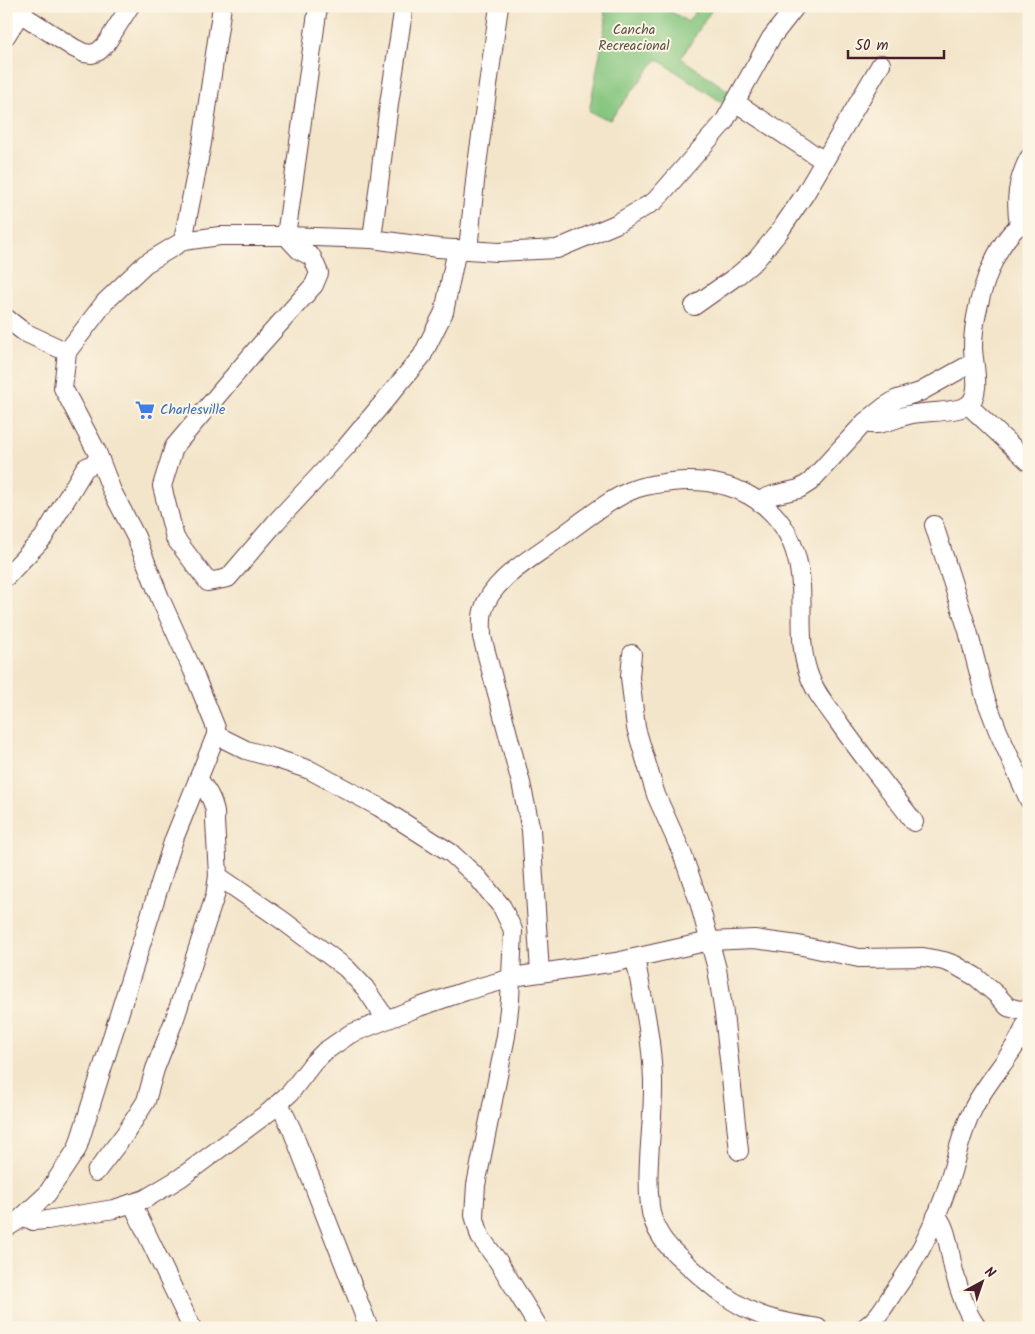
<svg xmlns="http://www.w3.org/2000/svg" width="1035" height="1334" font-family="Kalam,sans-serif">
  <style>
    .green { fill: #83c57d; stroke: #667254 }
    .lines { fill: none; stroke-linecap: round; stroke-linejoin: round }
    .minor-casing { stroke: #633d43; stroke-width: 20 }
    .minor { stroke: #fff; stroke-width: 18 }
    .labels { text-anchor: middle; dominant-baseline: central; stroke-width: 4; stroke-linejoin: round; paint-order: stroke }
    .park-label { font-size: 14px; fill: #5b5144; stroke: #fcf5e5 }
    .shop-label { font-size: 14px; fill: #366cbe; stroke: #fcf5e5; text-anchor: start }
  </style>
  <rect width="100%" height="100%" fill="#fcf5e5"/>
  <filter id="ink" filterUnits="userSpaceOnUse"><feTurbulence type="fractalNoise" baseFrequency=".02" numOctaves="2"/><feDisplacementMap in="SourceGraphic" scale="10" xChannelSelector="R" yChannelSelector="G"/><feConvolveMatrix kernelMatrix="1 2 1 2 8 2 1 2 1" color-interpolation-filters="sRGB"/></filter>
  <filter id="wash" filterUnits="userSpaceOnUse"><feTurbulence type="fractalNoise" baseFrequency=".0096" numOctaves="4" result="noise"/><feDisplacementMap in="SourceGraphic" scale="20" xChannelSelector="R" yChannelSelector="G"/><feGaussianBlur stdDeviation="1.12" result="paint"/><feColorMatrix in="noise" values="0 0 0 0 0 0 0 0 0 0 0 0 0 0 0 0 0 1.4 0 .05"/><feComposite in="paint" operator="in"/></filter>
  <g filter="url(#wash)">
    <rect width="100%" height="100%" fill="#f3e5ca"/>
    <path class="green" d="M603,6H662L688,22L699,6H714L681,58L730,92L723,103L657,59L610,120L589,112L606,21Z"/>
  </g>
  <g filter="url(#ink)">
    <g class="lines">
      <defs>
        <g id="minor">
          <path d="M318,6L286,236L299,250L312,257L319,273L314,285L255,351L174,447L162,486L175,538L208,582L228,578L276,522L346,447L422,356L444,312L457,249"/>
          <path d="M21,14L74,48L84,53L92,54L99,51L106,44L130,6"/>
          <path d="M6,36L25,6"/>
          <path d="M735,102L824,161"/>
          <path d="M1019,225C1015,200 1017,181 1029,158"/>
          <path d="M372,239L389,104L404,6"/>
          <path d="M183,241L202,143L222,6"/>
          <path d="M468,250L476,172L499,6"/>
          <path d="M694,306L738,275L756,260L779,232L805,194L881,64"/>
          <path d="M6,318L24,332L67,352"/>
          <path d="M968,405L1029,462"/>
          <path d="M865,422C875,429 896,418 908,415C923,411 957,413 968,405C983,394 973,363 973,347C973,309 993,237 1029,219"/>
          <path d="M759,502L765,498L773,495L799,489L810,482L865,422L884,407L897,399L920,392L974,362"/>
          <path d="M934,525L968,631L985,697L998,731L1029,800"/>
          <path d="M6,577L43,538L85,468L100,460"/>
          <path d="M632,654L630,677L636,728L656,795L682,853L699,902L717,969L724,1014L739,1151"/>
          <path d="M216,735L246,750L274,758L310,770L379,807L451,853L478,878L502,907L513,930L510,1000L506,1036L476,1185L474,1215L480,1237L498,1261L539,1328"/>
          <path d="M218,876L282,920L346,968L365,988L386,1019"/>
          <path d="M635,958C643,999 652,1040 653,1081C654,1123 645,1165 650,1206C651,1217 656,1229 662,1238C668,1248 679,1257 688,1265C711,1286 733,1305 763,1316C780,1322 799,1325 818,1328"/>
          <path d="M540,973L531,830L521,783L482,637C482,628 481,619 483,611C491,580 531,559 555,541C578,525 605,502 630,491C643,485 657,484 671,482C728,476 782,499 797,559C807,597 795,637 809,675C815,693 828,707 839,723C863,757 889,789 914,822"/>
          <path d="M279,1103L292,1130L369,1328"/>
          <path d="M96,1172L125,1134L146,1101L155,1069L175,1018L215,896L218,876L215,821C217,805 208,791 198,779"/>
          <path d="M132,1203L192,1328"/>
          <path d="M24,1216L33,1221L47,1220L114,1209L145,1199L180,1178L269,1112L290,1093L313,1063L324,1052L350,1034L419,1007L466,991L519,976L616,962L710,941L754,939L798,945L859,958L923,957L944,961L955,965L976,977L997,995L1008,1007L1019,1010L1029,1009"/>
          <path d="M936,1216C948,1224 950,1260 955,1275C959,1289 968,1317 978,1328"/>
          <path d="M6,1228L19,1220L47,1194L77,1149L174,839L216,735V728L193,671L160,598L136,537L112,491L97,452L63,388L67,352L105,302L145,264L183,241L220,236H286L372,239L438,248L498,252L557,249L616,224L655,201L724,122L771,38L796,6"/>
          <path d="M864,1328C877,1320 885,1305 893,1293C916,1261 936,1223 948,1185C956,1159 961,1133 973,1109C989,1076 1019,1051 1029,1015"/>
        </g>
      </defs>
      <use href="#minor" class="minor-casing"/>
      <use href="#minor" class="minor"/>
    </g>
  </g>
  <defs>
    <symbol id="supermarket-bare" viewBox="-9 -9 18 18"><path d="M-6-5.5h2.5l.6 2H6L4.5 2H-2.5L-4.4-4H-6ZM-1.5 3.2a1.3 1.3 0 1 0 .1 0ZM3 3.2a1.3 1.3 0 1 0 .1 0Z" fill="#3f7fe0" stroke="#fcf5e5" stroke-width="2.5" paint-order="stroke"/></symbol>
  </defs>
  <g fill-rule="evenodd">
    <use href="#supermarket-bare" x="131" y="396" width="28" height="28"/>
  </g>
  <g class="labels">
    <g class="park-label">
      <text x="634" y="30">Cancha<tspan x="634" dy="16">Recreacional</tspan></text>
    </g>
    <g class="shop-label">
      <text x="160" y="410">Charlesville</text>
    </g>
  </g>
  <rect width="1035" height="1334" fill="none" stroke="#fcf5e5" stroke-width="25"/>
  <g transform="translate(982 1282) rotate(40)" stroke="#fcf5e5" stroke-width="4" paint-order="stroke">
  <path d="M0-4L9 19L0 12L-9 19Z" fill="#4a1f2b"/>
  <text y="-8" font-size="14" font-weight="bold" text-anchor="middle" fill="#4a1f2b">N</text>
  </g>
  <path d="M848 50v8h96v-8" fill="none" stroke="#4a1f2b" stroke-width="2.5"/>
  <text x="855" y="50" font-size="15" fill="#4a1f2b" stroke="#fcf5e5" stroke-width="4" paint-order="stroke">50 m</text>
</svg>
